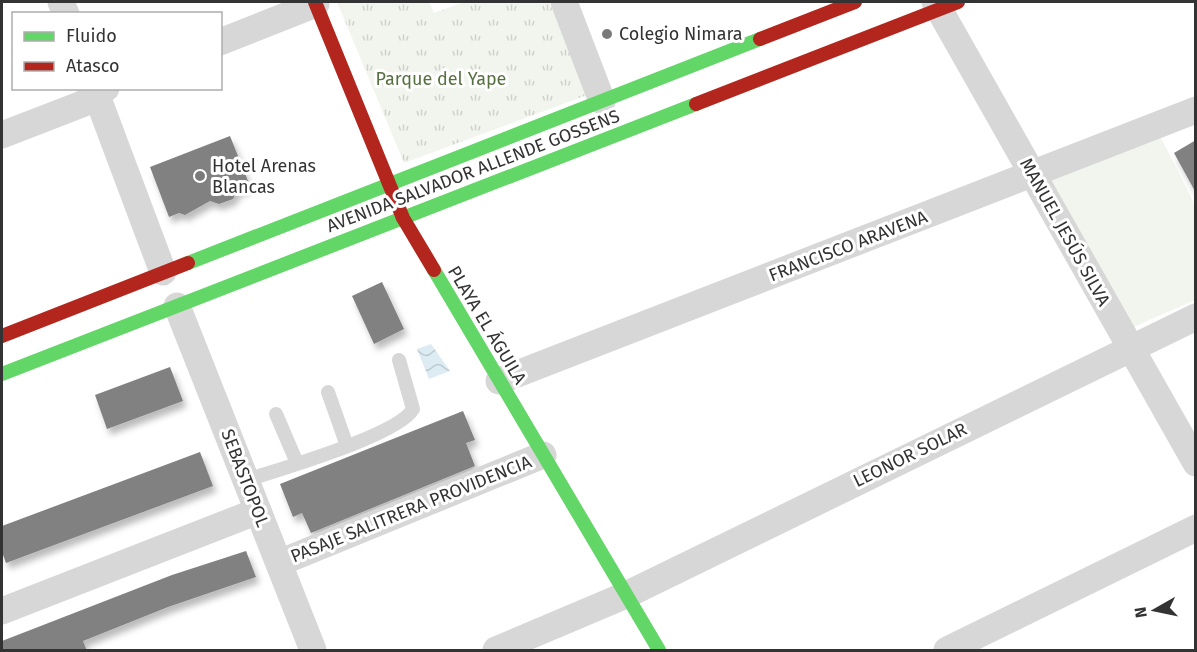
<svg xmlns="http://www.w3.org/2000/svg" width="1197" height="652" font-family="'Fira Sans',sans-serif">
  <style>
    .green { fill: #f1f5ed }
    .park { fill: url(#park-tufts) }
    .water { fill: url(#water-waves) }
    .building { fill: #818181; filter: url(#shadow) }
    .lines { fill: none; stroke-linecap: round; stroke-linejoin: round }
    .lane { stroke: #d7d7d7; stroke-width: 14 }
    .street { stroke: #d7d7d7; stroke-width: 27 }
    .fast { stroke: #63d668; stroke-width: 14 }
    .jam { stroke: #b3261e; stroke-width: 14 }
    .poi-dot { fill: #7a7a7a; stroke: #fff; stroke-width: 2 }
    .labels { text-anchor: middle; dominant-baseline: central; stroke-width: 6; stroke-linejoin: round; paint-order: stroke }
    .poi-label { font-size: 18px; fill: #333; stroke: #fff; text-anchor: start }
    .park-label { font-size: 18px; fill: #56703f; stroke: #fff }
    .street-label { font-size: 18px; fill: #333; stroke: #fff }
  </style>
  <defs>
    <pattern id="park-tufts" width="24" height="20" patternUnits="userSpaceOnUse" patternTransform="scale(1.5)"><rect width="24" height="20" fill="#f1f5ed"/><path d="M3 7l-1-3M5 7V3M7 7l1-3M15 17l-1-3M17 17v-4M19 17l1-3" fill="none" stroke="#cfd2cc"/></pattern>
    <pattern id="water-waves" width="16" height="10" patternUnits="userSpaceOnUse" patternTransform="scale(1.5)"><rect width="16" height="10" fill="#ddebf3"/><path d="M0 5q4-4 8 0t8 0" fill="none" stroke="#becad1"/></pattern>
    <filter id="shadow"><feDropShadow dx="3.5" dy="6" stdDeviation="3" flood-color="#0004"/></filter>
  </defs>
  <rect width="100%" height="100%" fill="#fff"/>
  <path class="green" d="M1161,138L1195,205V300L1131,328L1047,179Z"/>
  <path class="park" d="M337,2H429L434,13L464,2H549L590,94L404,163Z"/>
  <path class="water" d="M431,344L450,371L429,379L417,349Z"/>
  <g class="building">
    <path d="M230,136L250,186L237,191L233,199L219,204L210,201L185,215L179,213L169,217L150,167Z"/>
    <path d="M1196,140V193L1174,153Z"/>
    <path d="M382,282L404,329L374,344L352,296Z"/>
    <path d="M170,367L183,401L107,429L95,395Z"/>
    <path d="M463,411L475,440L466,443L475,466L311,533L302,513L293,517L280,484Z"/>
    <path d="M200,452L213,486L6,563L2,552V526Z"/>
    <path d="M246,551L256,577L168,607L83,641L87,651H2V641L172,575Z"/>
  </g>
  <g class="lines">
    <g class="lane">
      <path d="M328,392L347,446"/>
      <path d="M276,414L297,463"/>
      <path d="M247,480C280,469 399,435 413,409L399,360"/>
    </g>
    <g class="street">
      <path d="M61,2L66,14"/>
      <path d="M564,2L602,101"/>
      <path d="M935,2L1196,463"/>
      <path d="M220,42L316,4"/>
      <path d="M94,88L163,272"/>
      <path d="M2,135L82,104L106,88"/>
      <path d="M177,306L313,650"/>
      <path d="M499,381L1196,110"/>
      <path d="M279,563L543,455"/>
      <path d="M2,611L258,511"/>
      <path d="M496,650L626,595L1196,317"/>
      <path d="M947,650L1196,528"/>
    </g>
    <g class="fast">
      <path d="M188,263L760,39"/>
      <path d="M434,270L659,650"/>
      <path d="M2,374L696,104"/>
    </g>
    <g class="jam">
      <path d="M315,2L403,218L434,270"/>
      <path d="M760,39L855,2"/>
      <path d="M696,104L958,2"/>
      <path d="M2,336L188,263"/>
    </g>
  </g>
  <g class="poi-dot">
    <circle cx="607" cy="34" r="6"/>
    <circle cx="200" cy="176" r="6"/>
  </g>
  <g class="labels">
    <g class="poi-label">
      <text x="619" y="34">Colegio Nimara</text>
      <text x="212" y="166">Hotel Arenas<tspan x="212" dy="21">Blancas</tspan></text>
    </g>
    <g class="park-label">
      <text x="441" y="79">Parque del Yape</text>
    </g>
    <g class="street-label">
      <text transform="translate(473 171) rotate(-21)">AVENIDA SALVADOR ALLENDE GOSSENS</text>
      <text transform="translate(1065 232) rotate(61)">MANUEL JESÚS SILVA</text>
      <text transform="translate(848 246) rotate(-21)">FRANCISCO ARAVENA</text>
      <text transform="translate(487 325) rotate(59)">PLAYA EL ÁGUILA</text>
      <text transform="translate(910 455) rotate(-26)">LEONOR SOLAR</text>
      <text transform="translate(245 478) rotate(69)">SEBASTOPOL</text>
      <text transform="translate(411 509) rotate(-22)">PASAJE SALITRERA PROVIDENCIA</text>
    </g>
  </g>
  <rect width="1197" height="652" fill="none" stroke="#333333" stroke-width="6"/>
  <rect x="12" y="12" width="210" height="78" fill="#ffffff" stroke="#adadad" stroke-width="1.5"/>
  <rect x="24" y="32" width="30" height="9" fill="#63d668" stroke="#adadad" stroke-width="1.5"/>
  <text x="66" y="42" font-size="18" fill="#333333">Fluido</text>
  <rect x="24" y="62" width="30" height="9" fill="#b3261e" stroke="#adadad" stroke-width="1.5"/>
  <text x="66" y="72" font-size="18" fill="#333333">Atasco</text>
  <g transform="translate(1155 610) rotate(261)" stroke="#ffffff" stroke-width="4.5" paint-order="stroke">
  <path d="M0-4.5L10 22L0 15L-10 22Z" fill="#333333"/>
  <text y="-9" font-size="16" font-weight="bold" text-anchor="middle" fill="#333333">N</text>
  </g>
</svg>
